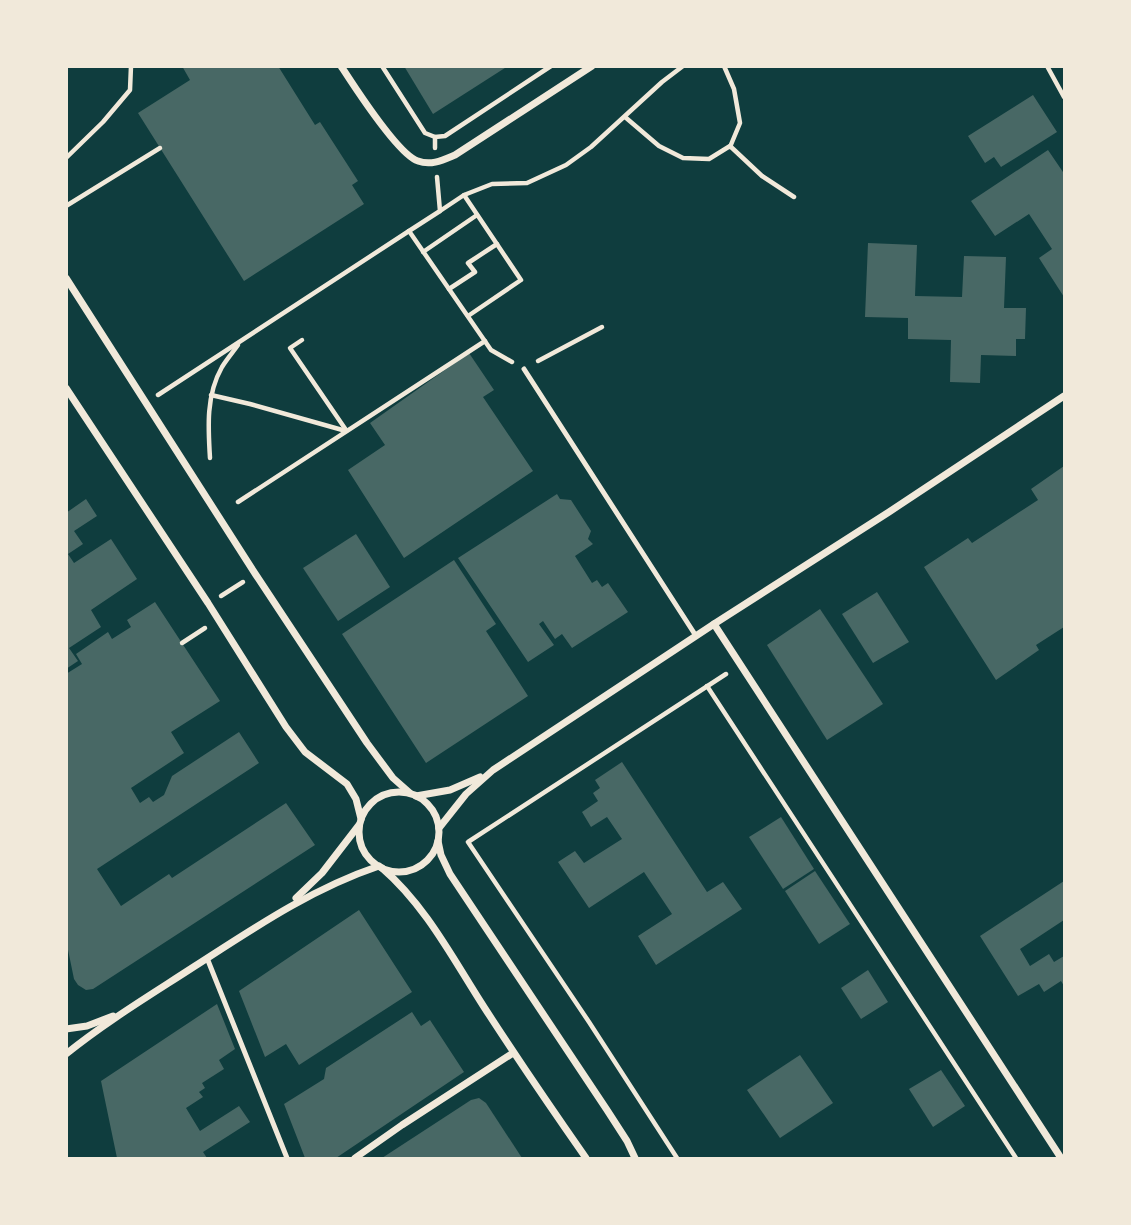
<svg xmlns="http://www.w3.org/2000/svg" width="1131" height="1225" font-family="Figtree,sans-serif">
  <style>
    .building { fill: #486865 }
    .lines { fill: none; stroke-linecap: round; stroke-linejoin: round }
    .path { stroke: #f1e9da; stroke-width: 4.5 }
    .service { stroke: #f1e9da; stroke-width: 5 }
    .minor { stroke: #f1e9da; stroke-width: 7 }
  </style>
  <rect width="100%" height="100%" fill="#0f3d3e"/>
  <g class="building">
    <path d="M182,66H278L315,125L320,122L358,181L352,185L364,204L244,281L138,113L190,80Z"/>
    <path d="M404,66H508L433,114Z"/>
    <path d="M1033,95L1057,132L1001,167L994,157L985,163L968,136Z"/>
    <path d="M1048,150L1063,172L1064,171V297L1039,258L1052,249L1029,214L995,236L971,201Z"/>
    <path d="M868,243L917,245L915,296L962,297L964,256L1006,257L1004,308H1026L1025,339H1016V356L981,355L980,383L950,382L951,340L908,339V318L865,317Z"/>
    <path d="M469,353L494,390L483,397L533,471L404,558L348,470L385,445L370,423Z"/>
    <path d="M1064,466V627L1036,645L1039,650L996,680L924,567L968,538L972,543L1038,500L1031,489Z"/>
    <path d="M557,494L560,499L571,500L591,531L588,539L593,544L575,556L592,583L597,580L602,587L608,583L628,612L572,648L562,634L555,639L543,621L539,624L554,645L528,662L458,558Z"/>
    <path d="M86,499L97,516L74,531L83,544L68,554L74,563L111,539L137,579L91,610L101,627L69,648L78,661L66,669V513Z"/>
    <path d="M356,534L390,587L338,621L303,568Z"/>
    <path d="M454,560L496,624L486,631L528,696L426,763L342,634Z"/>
    <path d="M877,592L909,642L873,663L842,614Z"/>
    <path d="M155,602L220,701L171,732L184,753L131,788L140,803L149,797L153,802L164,795L172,776L239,732L259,763L97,869L121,906L169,874L172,878L286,803L315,845L93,989L86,990L78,985L74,979L66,940V674L82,664L76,654L108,632L112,639L131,627L127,620Z"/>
    <path d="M820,609L883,704L827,740L767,645Z"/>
    <path d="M622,762L707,892L723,882L742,909L656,965L638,936L672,914L644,872L589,908L558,862L575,851L584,863L622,839L607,817L591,827L582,812L598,801L593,793L600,788L595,780Z"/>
    <path d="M781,817L814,869L783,889L749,837Z"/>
    <path d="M815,871L850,924L819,944L785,891Z"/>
    <path d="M1064,881V920L1020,949L1030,966L1049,954L1054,962L1064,956V986L1061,981L1044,992L1039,984L1018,996L980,936Z"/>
    <path d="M359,910L412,992L299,1065L286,1044L265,1057L239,991Z"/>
    <path d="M868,970L888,1002L861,1019L841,988Z"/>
    <path d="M217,1004L235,1049L219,1060L224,1069L202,1083L205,1088L199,1092L203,1097L186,1108L200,1131L239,1106L250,1122L203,1152L207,1158H117L101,1081Z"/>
    <path d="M412,1012L421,1026L430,1020L464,1072L336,1158H305L284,1104L324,1079L326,1068Z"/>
    <path d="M800,1055L833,1103L780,1138L747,1090Z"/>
    <path d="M941,1070L965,1106L933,1127L909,1089Z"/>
    <path d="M479,1098L486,1103L522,1158H382L471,1100Z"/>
  </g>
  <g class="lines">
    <g class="path">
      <path d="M382,66L425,133L435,137V148"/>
      <path d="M724,66L734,89L740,123L730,147"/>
      <path d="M1047,66L1064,97"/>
      <path d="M625,117L659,146L683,158L709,159L730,146L762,176L794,197"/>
      <path d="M435,137L445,136L551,66"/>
      <path d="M66,158L103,122L130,90L131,66"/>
      <path d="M437,177L440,211L409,231L491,350L512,362"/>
      <path d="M464,195L521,280L468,316"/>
      <path d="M66,206L160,148"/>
      <path d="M440,211L464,195L492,184L527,183L566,165L591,147L662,82L683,66"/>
      <path d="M423,252L477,215"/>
      <path d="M449,289L475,272L468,263L497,244"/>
      <path d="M302,340L290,348L346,430"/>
      <path d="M538,361L602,327"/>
      <path d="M158,395L409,231"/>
      <path d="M211,395L250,404L346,431"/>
      <path d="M210,458C208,427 206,395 222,367C227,359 233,352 238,345"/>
      <path d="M238,502L485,341"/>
      <path d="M221,596L243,582"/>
      <path d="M182,643L205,628"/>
      <path d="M707,686L1016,1158"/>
      <path d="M677,1158L589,1022L468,842L726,674"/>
    </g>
    <g class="service">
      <path d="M524,369L696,636"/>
      <path d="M207,958L287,1158"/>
    </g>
    <g class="minor">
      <path d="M341,66C354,86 398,155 418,161C431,166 443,160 455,155L592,66"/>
      <path d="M66,278L256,575L367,743L393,778L410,793"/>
      <path d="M66,388L208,603L286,727L305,752L347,784L356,799L361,819"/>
      <path d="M714,624L1061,1158"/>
      <circle cx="399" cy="832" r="40"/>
      <path d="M416,796L450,790L480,777"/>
      <path d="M439,828L466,794L493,770L714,624L889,512L1064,396"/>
      <path d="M438,841L441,855L450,874L607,1110L627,1141L635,1158"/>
      <path d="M382,868C426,906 453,959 484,1007C517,1058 551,1108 586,1158"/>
      <path d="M296,898L322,873L359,825"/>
      <path d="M66,1029L87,1026L113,1016"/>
      <path d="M66,1054C107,1021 152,994 195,966C254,928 311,889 379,866"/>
      <path d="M355,1158L402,1125L513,1053"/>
    </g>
  </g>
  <rect width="1131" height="1225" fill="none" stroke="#f1e9da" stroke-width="136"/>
</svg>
